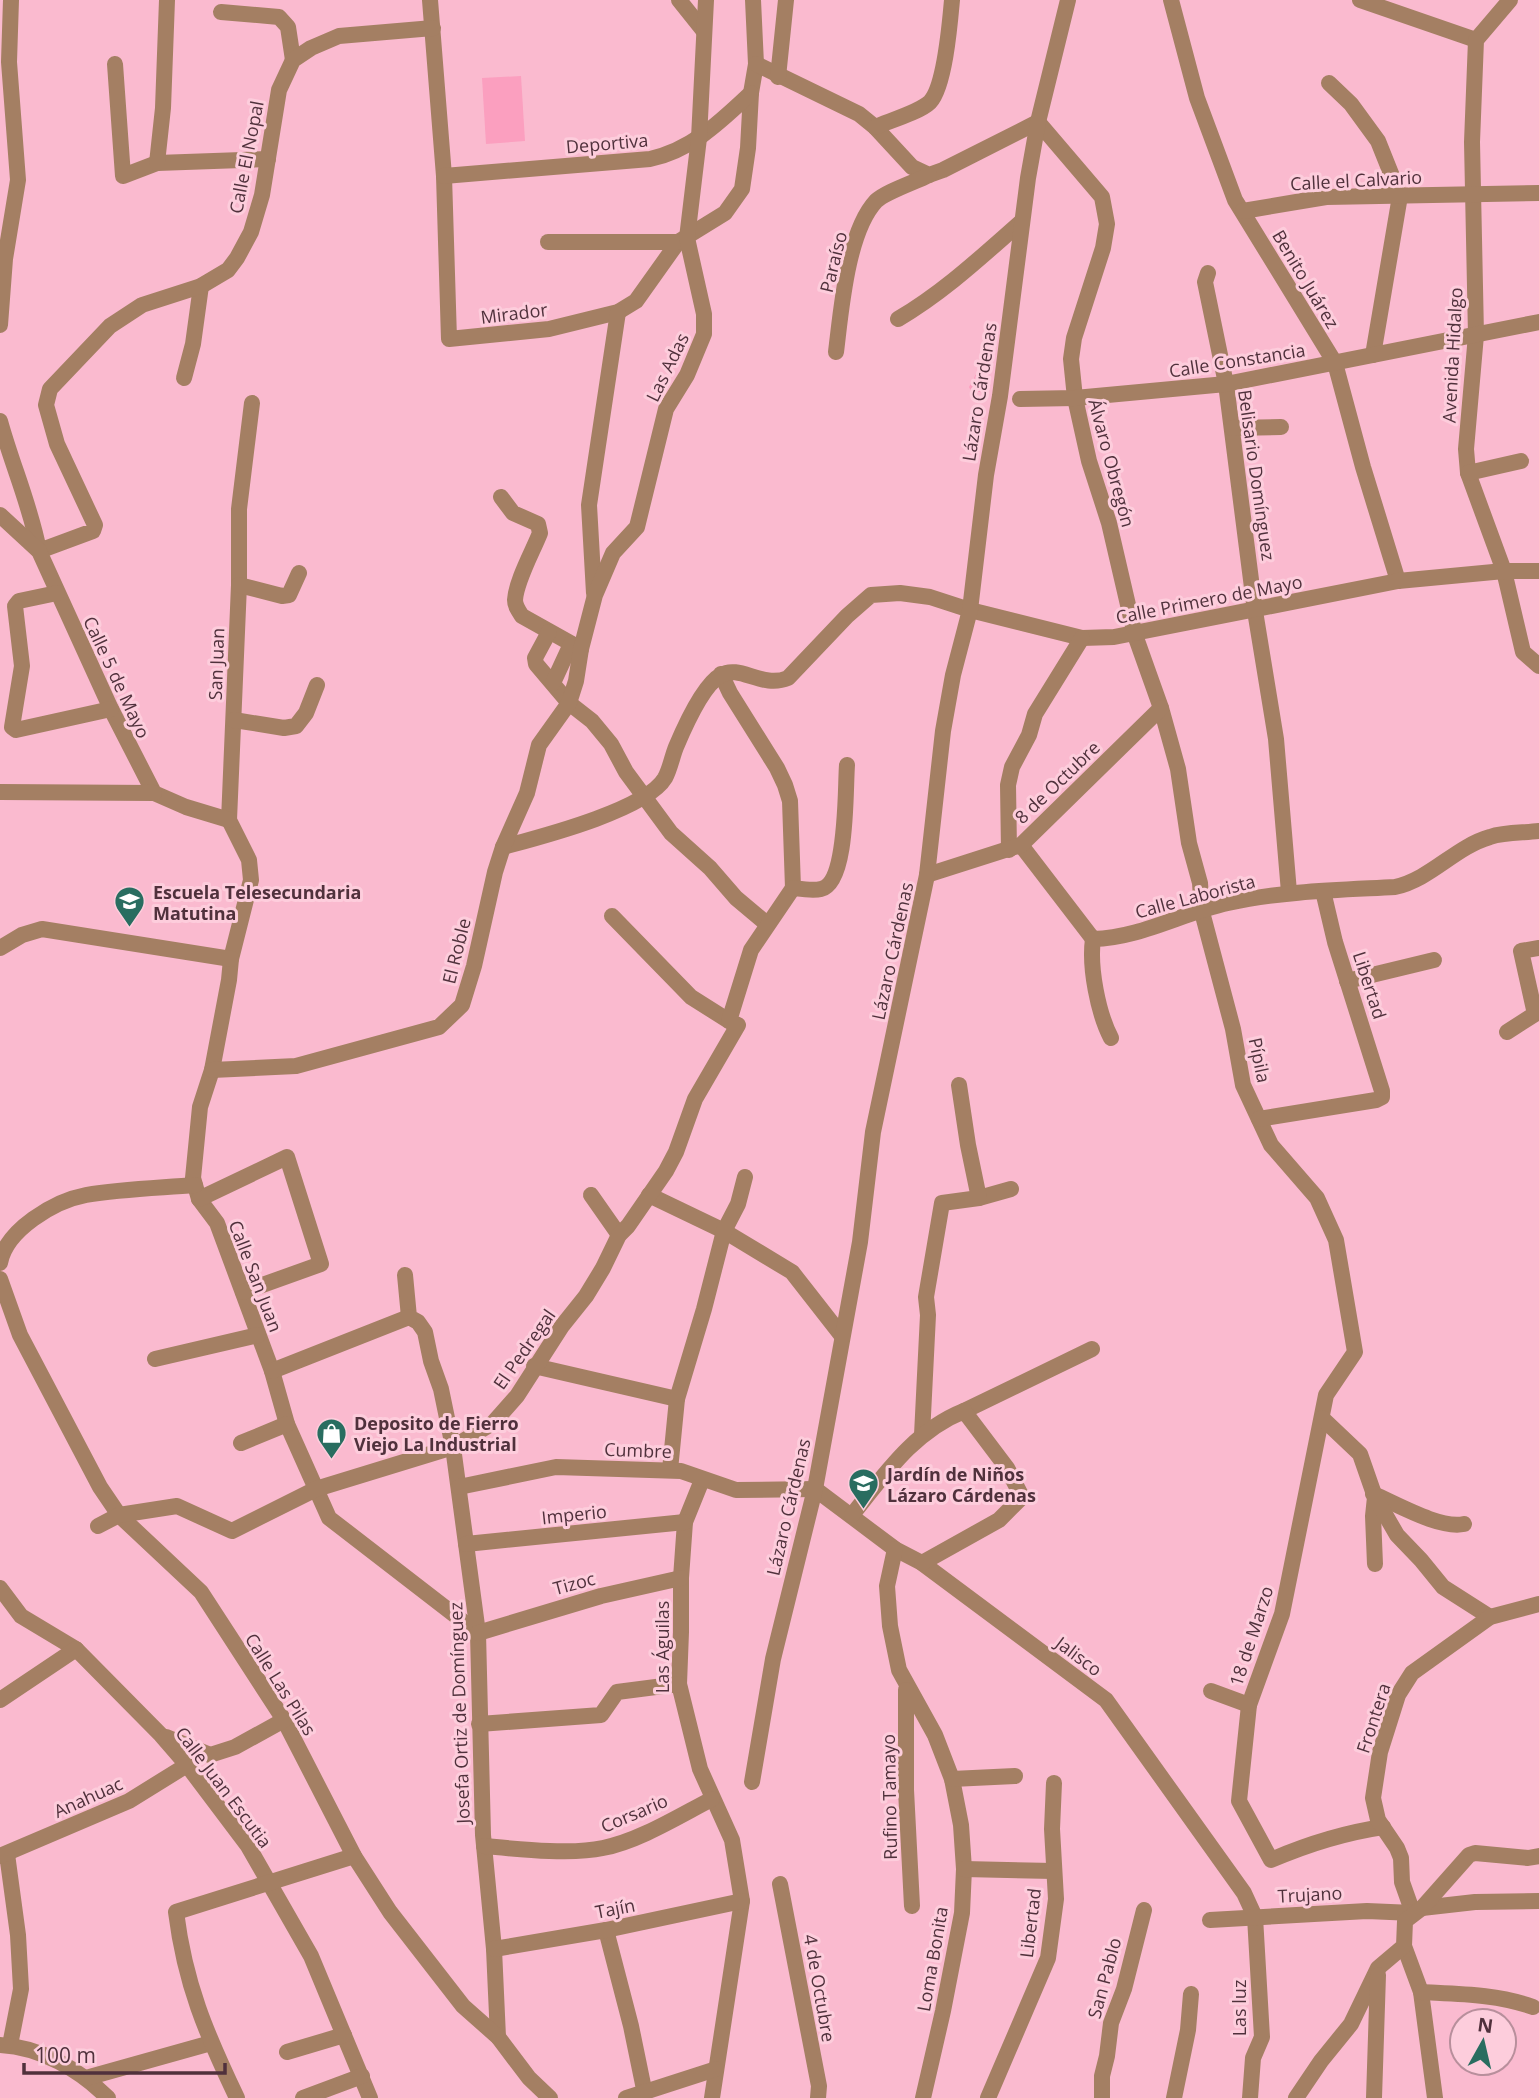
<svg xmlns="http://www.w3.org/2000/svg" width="1539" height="2098" font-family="'Open Sans',sans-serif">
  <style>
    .green { fill: #fb9fbf }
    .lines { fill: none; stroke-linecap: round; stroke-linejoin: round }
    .minor { stroke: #a47f63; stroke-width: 16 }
    .labels { text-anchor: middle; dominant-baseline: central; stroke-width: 6; stroke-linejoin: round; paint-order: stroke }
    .street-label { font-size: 18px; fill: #50313c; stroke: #fdcddc }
    .poi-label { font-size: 18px; font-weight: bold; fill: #50313c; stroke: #fdcddc; text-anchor: start }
  </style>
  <rect width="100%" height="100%" fill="#fabacf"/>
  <g class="green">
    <path d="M521,76L525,141L486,144L482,78Z"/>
    <path d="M981,365L987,366L990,370L988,393L971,391L969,387Z"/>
  </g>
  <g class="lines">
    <g class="minor">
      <path d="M430,0L444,176L449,339L549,329L618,312L636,301L678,242L725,213L742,189L748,148L751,93L756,64L753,0"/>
      <path d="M679,0L703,30"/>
      <path d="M1171,0L1197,98L1235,200L1335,363L1363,467L1398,581"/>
      <path d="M1360,0L1476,40"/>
      <path d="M1510,0L1476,40L1472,142L1476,335L1466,449L1468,473L1504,571L1523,652L1539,666"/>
      <path d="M221,12L279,17L288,27L293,60"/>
      <path d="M115,64L123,176L157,163L268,159"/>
      <path d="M756,64L859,114L875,127L912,167L929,175L943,170L1038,122"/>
      <path d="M778,77L786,0"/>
      <path d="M1329,83L1351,104L1378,141L1400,196L1373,355"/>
      <path d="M1038,122L1102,197L1107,224L1103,248L1074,338L1071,359L1075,398L1089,461L1109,523L1135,635L1161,708L1178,769L1189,843L1200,883L1202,912L1233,1029L1243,1085L1271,1145L1317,1198L1336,1240L1355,1352L1326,1395L1282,1614L1249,1705L1239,1801L1271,1860C1308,1844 1343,1833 1383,1827"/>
      <path d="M875,127C889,121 920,112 930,102C945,86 950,22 952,0"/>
      <path d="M157,163L163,108L167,0"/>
      <path d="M444,176L650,159C692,150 721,121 751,93"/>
      <path d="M1243,211L1326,197L1539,193"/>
      <path d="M548,242H678"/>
      <path d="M1208,273L1205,282L1226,384L1255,611L1276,739L1289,892"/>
      <path d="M898,319C944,292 981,257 1021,222"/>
      <path d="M0,325L5,259L18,180L9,62L11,0"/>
      <path d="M836,352C841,312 847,232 876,201C885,192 915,182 929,175"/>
      <path d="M184,378L193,344L201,286"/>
      <path d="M1020,399L1075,398L1226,384L1539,322"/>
      <path d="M252,403L239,509V585L229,820L249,860L251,880L231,959L229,980L212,1070L200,1107L193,1178L199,1199L217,1223L272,1371L287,1424L329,1518L478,1633"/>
      <path d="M0,421C12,465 31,507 39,551L93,531L95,525L57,444L46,405L50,389L110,326L142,305L201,286L228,270L237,258L251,232L262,195L279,90L293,60L311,48L339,36L433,28"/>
      <path d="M1232,428L1281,427"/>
      <path d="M1468,473L1521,461"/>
      <path d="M501,497L513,513L538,524L540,533C533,551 516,581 515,600C515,606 518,610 522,616L581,649"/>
      <path d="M0,515L39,551L111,709L154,793L186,807L229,820"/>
      <path d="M239,585L282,596L289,595L299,573"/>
      <path d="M57,593L19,601L15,606L22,666L12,727L16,730L111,709"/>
      <path d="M594,593L589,505L618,312"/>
      <path d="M549,632L535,658L536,664L569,703L592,721L611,744L626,772L671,833L710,868L736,898L767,924"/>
      <path d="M721,674L730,693L777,768L785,785L790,801L793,888"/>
      <path d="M553,683L571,644"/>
      <path d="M234,720L284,728L296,726L306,713L317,685"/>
      <path d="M0,792L154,793"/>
      <path d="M1021,845L1093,939C1140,938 1182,913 1228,903C1283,891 1339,890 1395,887C1431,879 1455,847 1490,837C1505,832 1524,833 1539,831"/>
      <path d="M503,847C540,837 646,810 665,778C670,769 672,757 676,747C684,728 703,685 721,675C740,664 762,689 788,678L847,616L871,595L900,593L930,597L970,610L1082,638L1114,637L1398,581L1504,571H1539"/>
      <path d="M1009,850L1008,785L1012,767L1029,735L1035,714L1082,638"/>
      <path d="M927,875L1021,845L1161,708"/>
      <path d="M793,888C801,889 813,891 821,889C848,883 845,790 847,765"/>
      <path d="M612,916L691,997L729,1021"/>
      <path d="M1093,939C1089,967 1098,1013 1111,1038"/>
      <path d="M0,948L22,935L42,929L231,959"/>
      <path d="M1347,981L1434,960"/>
      <path d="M1507,1032L1535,1014L1521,951L1539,948"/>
      <path d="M212,1070L296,1066L439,1027L462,1005L474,966L495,872L503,847L527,793L539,745L569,703L576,681L581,649L595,595L613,553L637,527L666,409L687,375L704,334V314L687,238L699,138L706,0"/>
      <path d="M1259,1119L1376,1100L1382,1097V1091L1335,942L1323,891"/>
      <path d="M591,1195L619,1235"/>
      <path d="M649,1195L724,1231L792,1272L842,1336"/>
      <path d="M979,1198L1011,1189"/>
      <path d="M199,1199L287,1157L321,1264L243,1292"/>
      <path d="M0,1263C6,1230 54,1201 86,1195C122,1189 159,1188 195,1185"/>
      <path d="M405,1275L409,1317L418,1322L425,1332L431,1361L441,1389L453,1447L478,1633L483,1835L494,1949L498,2037"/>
      <path d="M0,1279L20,1335L100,1487L119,1515L201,1592L284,1720L354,1856L390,1912L463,2006L498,2037L529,2078L550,2098"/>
      <path d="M155,1359L258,1335"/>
      <path d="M534,1366L677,1399"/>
      <path d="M272,1371L409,1317"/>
      <path d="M964,1411L1092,1349"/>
      <path d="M1322,1418L1360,1454L1375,1497L1373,1516L1375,1564"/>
      <path d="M922,1435L928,1315L926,1297L942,1203L979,1198L968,1145L959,1085"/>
      <path d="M241,1443L287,1424"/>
      <path d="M670,1470L677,1399L704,1309L724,1231L738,1204L745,1177"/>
      <path d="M702,1480L685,1522L681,1578V1632L679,1684L700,1769L732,1840L742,1901L712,2098"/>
      <path d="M459,1487L556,1467L681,1471L736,1490L815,1489"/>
      <path d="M815,1489L895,1549L922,1563L1106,1700L1244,1893L1255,1917L1262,2037L1253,2058L1250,2098"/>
      <path d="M1373,1494C1397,1504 1439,1529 1464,1524"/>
      <path d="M1375,1497L1397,1535L1421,1560L1443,1587L1490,1617"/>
      <path d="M852,1515C885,1474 914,1431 964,1411L1007,1468L1022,1497L999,1520L922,1563"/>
      <path d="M98,1526L119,1515L177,1506L232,1531L316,1489L453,1447L493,1423L517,1396L562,1326L586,1296L603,1268L619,1235L628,1226L666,1171L676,1152L695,1099L738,1025L729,1021L751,950L793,888"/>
      <path d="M466,1544L685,1522"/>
      <path d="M895,1549L887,1586L890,1626L899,1670L935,1735L952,1779L961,1825L964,1869L962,1913L943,2011L923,2098"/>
      <path d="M0,1588L21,1616L76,1649L161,1735L187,1765L248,1846L311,1956L370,2098"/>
      <path d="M478,1633L601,1596L681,1578"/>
      <path d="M906,1690V1790L912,1906"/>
      <path d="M1211,1691L1249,1705"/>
      <path d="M0,1700L76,1649"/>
      <path d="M479,1724L601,1715L617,1692L679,1684"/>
      <path d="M166,1737L210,1755L235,1747L284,1720"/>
      <path d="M952,1779L1015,1776"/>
      <path d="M752,1782L773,1659L815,1489L860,1242L873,1132L927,875L943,731L953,675L970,610L986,475L1000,396L1028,178L1038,122L1068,0"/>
      <path d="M484,1846C517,1849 571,1855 603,1848C639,1841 679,1816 712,1799"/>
      <path d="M7,1854L18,1935L21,1989L10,2045"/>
      <path d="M0,1856L129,1801L187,1765"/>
      <path d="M964,1869L1054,1871"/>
      <path d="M780,1884L819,2086L818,2098"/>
      <path d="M1422,1908L1475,1902L1539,1901"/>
      <path d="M1413,1913L1402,1882L1401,1858L1397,1848L1378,1820L1373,1798L1380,1752L1398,1695L1412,1673L1490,1617L1539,1604"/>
      <path d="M1210,1920L1367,1911L1413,1913"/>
      <path d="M606,1930L631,2026L645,2094"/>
      <path d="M1404,1946L1421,1992L1435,2098"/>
      <path d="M494,1949L606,1930L742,1901"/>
      <path d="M1421,1992C1459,1994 1497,1994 1533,2007"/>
      <path d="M0,2045C41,2047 80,2070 108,2098"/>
      <path d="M287,2052L344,2035"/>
      <path d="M86,2078L211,2043"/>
      <path d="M237,2098C206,2033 185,1984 176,1912L354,1856"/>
      <path d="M303,2098L362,2076"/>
      <path d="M626,2098L716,2069"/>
      <path d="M988,2098L1048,1958L1056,1899L1052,1829L1054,1783"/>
      <path d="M1102,2098V2076L1107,2056L1111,2023L1124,1989L1144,1910"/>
      <path d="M1174,2098L1188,2030L1191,1994"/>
      <path d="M1296,2098L1321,2061L1351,2024L1378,1968L1404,1946L1405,1921L1422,1908L1469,1855L1475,1853L1528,1858L1539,1856"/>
      <path d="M1374,2098L1378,1975"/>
    </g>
  </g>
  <defs>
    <symbol id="school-pin" viewBox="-11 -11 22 30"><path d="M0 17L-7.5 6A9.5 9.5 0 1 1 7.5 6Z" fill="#296d60" stroke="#fdcddc"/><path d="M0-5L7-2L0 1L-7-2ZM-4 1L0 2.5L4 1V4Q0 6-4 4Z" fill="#fff"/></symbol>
    <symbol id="shop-pin" viewBox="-11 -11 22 30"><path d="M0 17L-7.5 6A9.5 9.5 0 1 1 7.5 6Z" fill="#296d60" stroke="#fdcddc"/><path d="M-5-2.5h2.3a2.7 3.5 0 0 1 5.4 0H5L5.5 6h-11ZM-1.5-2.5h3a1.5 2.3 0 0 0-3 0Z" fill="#fff"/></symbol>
  </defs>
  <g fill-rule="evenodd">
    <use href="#school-pin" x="112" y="884" width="35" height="47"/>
    <use href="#shop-pin" x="314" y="1416" width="35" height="47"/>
    <use href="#school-pin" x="846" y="1466" width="35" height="47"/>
  </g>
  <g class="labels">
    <g class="street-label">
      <text transform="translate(607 143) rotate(-5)">Deportiva</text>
      <text transform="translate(246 157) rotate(-79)">Calle El Nopal</text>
      <text transform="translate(1356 180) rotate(-3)">Calle el Calvario</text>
      <text transform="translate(833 262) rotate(-76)">Paraíso</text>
      <text transform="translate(1306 279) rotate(59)">Benito Juárez</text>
      <text transform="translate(514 313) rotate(-7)">Mirador</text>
      <text transform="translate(1452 355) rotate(-87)">Avenida Hidalgo</text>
      <text transform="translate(1237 360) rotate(-9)">Calle Constancia</text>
      <text transform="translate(667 367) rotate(-64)">Las Adas</text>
      <text transform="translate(979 392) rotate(-81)">Lázaro Cárdenas</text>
      <text transform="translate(1112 463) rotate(75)">Álvaro Obregón</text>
      <text transform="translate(1257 475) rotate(82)">Belisario Domínguez</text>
      <text transform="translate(1209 599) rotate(-11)">Calle Primero de Mayo</text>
      <text transform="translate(216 664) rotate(-88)">San Juan</text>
      <text transform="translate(117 677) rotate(65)">Calle 5 de Mayo</text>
      <text transform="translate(1057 782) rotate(-44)">8 de Octubre</text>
      <text transform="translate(1195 896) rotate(-15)">Calle Laborista</text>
      <text transform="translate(456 951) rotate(-76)">El Roble</text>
      <text transform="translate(892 951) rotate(-78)">Lázaro Cárdenas</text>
      <text transform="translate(1370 985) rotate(72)">Libertad</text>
      <text transform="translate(1260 1060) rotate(78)">Pípila</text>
      <text transform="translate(256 1276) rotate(69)">Calle San Juan</text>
      <text transform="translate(524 1349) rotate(-55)">El Pedregal</text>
      <text transform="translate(638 1450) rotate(2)">Cumbre</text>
      <text transform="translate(788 1507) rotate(-77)">Lázaro Cárdenas</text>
      <text transform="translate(574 1514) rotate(-6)">Imperio</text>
      <text transform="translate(574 1583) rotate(-15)">Tizoc</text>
      <text transform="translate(1251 1636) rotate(-72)">18 de Marzo</text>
      <text transform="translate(662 1647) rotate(-90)">Las Águilas</text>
      <text transform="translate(1079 1656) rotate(37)">Jalisco</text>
      <text transform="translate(281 1684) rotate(58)">Calle Las Pilas</text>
      <text transform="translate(459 1713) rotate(-92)">Josefa Ortiz de Domínguez</text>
      <text transform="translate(1373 1718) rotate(-72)">Frontera</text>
      <text transform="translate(224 1787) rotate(53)">Calle Juan Escutia</text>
      <text transform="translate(88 1797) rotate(-24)">Anahuac</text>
      <text transform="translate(889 1797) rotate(-91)">Rufino Tamayo</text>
      <text transform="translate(634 1813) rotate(-23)">Corsario</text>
      <text transform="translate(1310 1894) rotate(-3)">Trujano</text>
      <text transform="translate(615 1908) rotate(-11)">Tajín</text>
      <text transform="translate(1030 1923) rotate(-83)">Libertad</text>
      <text transform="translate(932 1959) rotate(-80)">Loma Bonita</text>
      <text transform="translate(1104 1978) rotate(-75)">San Pablo</text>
      <text transform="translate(820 1988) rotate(80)">4 de Octubre</text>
      <text transform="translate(1239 2008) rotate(-90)">Las luz</text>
    </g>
    <g class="poi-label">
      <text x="153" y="892">Escuela Telesecundaria<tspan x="153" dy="21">Matutina</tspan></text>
      <text x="354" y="1423">Deposito de Fierro<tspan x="354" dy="21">Viejo La Industrial</tspan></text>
      <text x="887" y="1474">Jardín de Niños<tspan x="887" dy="21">Lázaro Cárdenas</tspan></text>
    </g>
  </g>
  <g transform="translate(1483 2042) rotate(8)"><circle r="33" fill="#fdcddc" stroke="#b88f9c" stroke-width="2"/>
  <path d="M0-5L12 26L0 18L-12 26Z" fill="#296d60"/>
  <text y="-10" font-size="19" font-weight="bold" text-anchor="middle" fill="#50313c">N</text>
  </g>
  <path d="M24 2063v10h201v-10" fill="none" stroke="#50313c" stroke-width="3.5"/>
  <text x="35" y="2063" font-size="21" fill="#50313c" stroke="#fdcddc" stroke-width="5" paint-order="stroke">100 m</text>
</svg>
